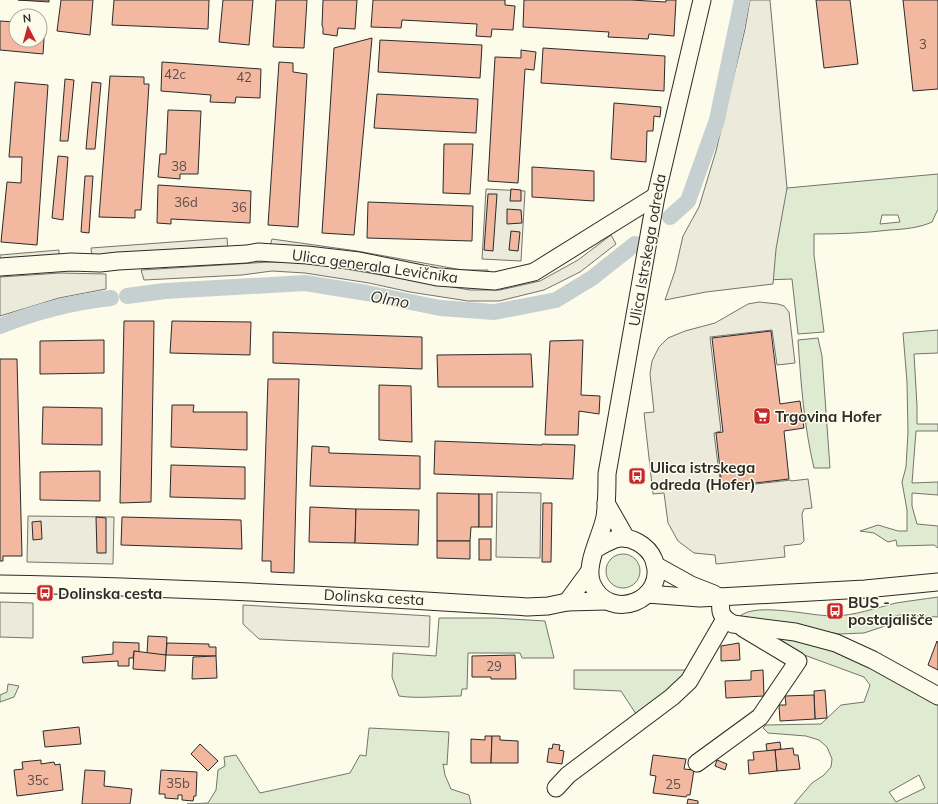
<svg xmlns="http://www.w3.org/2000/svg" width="938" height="804" font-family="Mulish,sans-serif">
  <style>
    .green { fill: #deebd1; stroke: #74746e; fill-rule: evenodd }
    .parking { fill: #eceadb; stroke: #74746e }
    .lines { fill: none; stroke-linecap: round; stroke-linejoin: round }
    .canal { stroke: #c7d0d0; stroke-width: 16 }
    .building { fill: #f2b8a0; stroke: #2b2b2b }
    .minor-casing { stroke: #2b2b2b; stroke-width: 19 }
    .minor { stroke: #fdfbea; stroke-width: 17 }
    .labels { text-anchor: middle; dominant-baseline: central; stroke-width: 3; stroke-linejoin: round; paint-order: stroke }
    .number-label { font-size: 13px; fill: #5d4e48 }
    .street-label { font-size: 15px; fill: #2b2b2b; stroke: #fdfbea }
    .poi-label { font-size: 15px; font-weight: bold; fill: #2b2b2b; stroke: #fdfbea; text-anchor: start }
    .water-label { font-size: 16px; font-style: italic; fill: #2b2b2b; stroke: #fdfbea }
  </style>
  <rect width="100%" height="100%" fill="#fdfbea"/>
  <g class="green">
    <path d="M938,174V209L932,222C919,228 905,229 890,230C865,233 839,234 814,234V255L824,332L798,334L792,279L765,280L774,220L787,188ZM882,215H898L900,222L880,224Z"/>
    <path d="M938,330V353L914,354L917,406V424H938V431H916L912,483L938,482V495L912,493V506L917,524L938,526V548L934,545L897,546L896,540L888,542L874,533L860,531L878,525L898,531H907V510L902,482L906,467L908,432L907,382L903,333Z"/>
    <path d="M818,338L822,356L830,468H814C804,426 801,384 798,340Z"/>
    <circle cx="623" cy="571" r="17"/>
    <path d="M938,597V617L900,615L895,616L885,626L864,633L839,634L740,616C757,602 810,616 833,616C853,616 876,608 896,603C909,601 924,599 938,597Z"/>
    <path d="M439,618H494L545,621L554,658H522L520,653H468L467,689H462L461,696C440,696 419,699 399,696L392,677L393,653L436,656Z"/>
    <path d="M772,633L801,637L878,670L938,702V804H794L812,783L824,775L831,767L832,759L827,747L819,740L806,736L768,733L763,728L766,725L821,724L841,705L864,702L870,685L864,677L796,652L771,639ZM919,775L925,788L896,802L889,792Z"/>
    <path d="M574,670H687L671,690L638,717L621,691L574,689Z"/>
    <path d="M8,684L19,686L14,697L0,702V695L7,692Z"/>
    <path d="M369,728L449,732L447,765L443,764L445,775L451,789L469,795L471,804H187L208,803L216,790L218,770L225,766L224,757L236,755L260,793L350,773L360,755L366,756Z"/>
  </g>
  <g class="parking">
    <path d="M750,0H770L787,188L776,249L773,284L706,292L665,300L675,271L683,236L699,207L716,151L745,29Z"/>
    <path d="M486,189L525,191L521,261L482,259Z"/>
    <path d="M611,235L616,244L580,272L544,290L499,301H468L410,292L369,283L305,273L272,271L242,275L144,280L141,270L269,262H304L470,290H500L540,281L578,260Z"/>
    <path d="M227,238L228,249L92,257L91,248Z"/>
    <path d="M272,239L357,251L462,270H488L489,276L270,246Z"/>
    <path d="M59,250V255L0,261V255Z"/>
    <path d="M60,273L106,274V289L59,298L0,316V277Z"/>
    <path d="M759,302L778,304L784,306L789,312L795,363L777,365L772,330L710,337L721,431L714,433L721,488L791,480V481L808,479L812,508L804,509L802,514L804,541L801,544L784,546L785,557L716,564L715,555L694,553L678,541L668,523L664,493L653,494L644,413L654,412L650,374L652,361L659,347L668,338L685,331L715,323L748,304Z"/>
    <path d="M497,492L541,493L540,558L496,557Z"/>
    <path d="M28,516L114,517L113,564L27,562Z"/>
    <path d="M0,602L33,603V638L0,637Z"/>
    <path d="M243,605L430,616L429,647L259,639L243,624Z"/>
  </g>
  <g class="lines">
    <g class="canal">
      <path d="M670,217L688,201L717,120L742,0"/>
      <path d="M127,296L165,291L305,283L367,293L440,308L494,312L556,300L592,278L635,244"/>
      <path d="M0,326C35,312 74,302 111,298"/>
    </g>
  </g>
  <g class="building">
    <path d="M18,0H49V2Z"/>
    <path d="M61,0H93L90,35L57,31Z"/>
    <path d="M114,0H209L208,29L112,25Z"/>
    <path d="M223,0H253L249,45L219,42Z"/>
    <path d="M276,0H307L304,48L273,47Z"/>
    <path d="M323,0H357L355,29L338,28L337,36L323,34V27L322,26Z"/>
    <path d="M373,0H505V5L515,6L513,30L492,29L491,37L476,36L477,24L402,20L401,28L371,27Z"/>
    <path d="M524,0H631L666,2V0H676L674,36L649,34L648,39L608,37L609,32L523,27Z"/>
    <path d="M816,0H850L858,64L824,68Z"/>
    <path d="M903,0H938V89L913,91Z"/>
    <path d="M0,21L16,22V40H40V24H45L43,54L0,50Z"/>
    <path d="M372,38L354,235L322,233L334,48Z"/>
    <path d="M380,40L482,45L480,78L378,72Z"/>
    <path d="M543,48L665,56L664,91L541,83Z"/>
    <path d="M521,50L536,52L534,70L525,69L518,183L488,181L495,57L521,58Z"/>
    <path d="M162,62L261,69L260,98L236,97L235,103L210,102L211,95L161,91Z"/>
    <path d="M279,62L293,63V72L307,74L298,227L268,225Z"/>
    <path d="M110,76L144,77V84H149L141,210H135V218L99,217Z"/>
    <path d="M65,79L74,80L68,141H60Z"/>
    <path d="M15,82L48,85L37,245L1,242L7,182L21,183L22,157H9Z"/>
    <path d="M92,82L101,83L95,149H86Z"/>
    <path d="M377,94L478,99L476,133L374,128Z"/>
    <path d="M614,103L661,107L660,117L654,116L653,131H647L646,162L611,159Z"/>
    <path d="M168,110L201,111L198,174H180V179L158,177L160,154H166Z"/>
    <path d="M444,144H473L470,194L443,193Z"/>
    <path d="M58,156L68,157L63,220L52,218Z"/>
    <path d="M532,167L594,171V201L532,197Z"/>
    <path d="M85,176H93L89,233L81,232Z"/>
    <path d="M158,185L251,191L250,223L171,219V224L157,223Z"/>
    <path d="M511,189L521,190V201H510Z"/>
    <path d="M488,194H497L493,251L484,250Z"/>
    <path d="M368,202L473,206L472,241L367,238Z"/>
    <path d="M507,209L521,210L522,223L507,224Z"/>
    <path d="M511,231L520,232L518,251L509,250Z"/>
    <path d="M124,321H154L151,502L120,503Z"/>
    <path d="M172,321L251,322L250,355L170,353Z"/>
    <path d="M771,331L780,404L800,401L804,428L784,431L789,479L722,487L716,433L723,432L712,338Z"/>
    <path d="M273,332L422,337V369L273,363Z"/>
    <path d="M104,340V373L40,374V341Z"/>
    <path d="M583,340L581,395L600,396L599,414L579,411L578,435H545L550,341Z"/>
    <path d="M531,354L533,387H438L437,355Z"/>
    <path d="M0,359H17L22,556H3V561H0Z"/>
    <path d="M268,379H299L294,573L271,572V561H262Z"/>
    <path d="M379,385L411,386L412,442L379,440Z"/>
    <path d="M172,405H194L193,412H247V450L171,447Z"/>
    <path d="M43,407L102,408V445L42,444Z"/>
    <path d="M435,441L542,445V444L575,445L573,479L434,474Z"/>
    <path d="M312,446L329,447V453L420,456V489L310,486Z"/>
    <path d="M171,465L245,467V499L170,497Z"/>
    <path d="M100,471V501L40,500V472Z"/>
    <path d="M437,493L479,494V527H471L470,541H437Z"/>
    <rect x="479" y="494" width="13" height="33"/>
    <path d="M543,503H552L551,562H542Z"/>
    <path d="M310,507L356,509L355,543L309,542Z"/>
    <path d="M356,509L419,510L418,545L355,543Z"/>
    <path d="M96,517L106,518V553H97Z"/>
    <path d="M122,517L241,520L242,549L121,545Z"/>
    <path d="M41,521L42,539L33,540L32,522Z"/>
    <rect x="479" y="539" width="12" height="21"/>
    <path d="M437,541H470V559L437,558Z"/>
    <path d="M148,636L167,637L166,655L147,654Z"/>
    <path d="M937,641L938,642V670L928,665Z"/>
    <path d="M113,642L139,643V652L134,651L133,658H129V666H118V661L83,663L82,657L113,654Z"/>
    <path d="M167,643L209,644V647H216V656L166,655Z"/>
    <path d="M739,643L740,660L721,661V646Z"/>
    <path d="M134,651L166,655L165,671L133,669Z"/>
    <path d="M515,655L516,679H491V677H472V656Z"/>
    <path d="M216,656L217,678L192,679L193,657Z"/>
    <path d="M763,670L764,696L726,698L725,681L751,680V671Z"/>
    <path d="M825,690L827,718L815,719L814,691Z"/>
    <path d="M814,695L815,719L780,721L779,705H786L785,696Z"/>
    <path d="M79,727L81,744L45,747L43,731Z"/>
    <path d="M485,736H492L491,763H471V739L485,740Z"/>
    <path d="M492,736H500V740L518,741V763H491Z"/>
    <path d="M780,742L781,749L767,751L766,744Z"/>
    <path d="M200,744L218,761L208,771L191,754Z"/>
    <path d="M553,744L560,745L559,750L564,751L562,764L547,762L549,748L552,749Z"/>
    <path d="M793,748L794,755H798L800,769L777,771L775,750Z"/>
    <path d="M775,750L777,771L749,774L748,760H754L753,752Z"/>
    <path d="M653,755L686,759L684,769L694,770L690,795H687L686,797L653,793L656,776L650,775Z"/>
    <path d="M41,760V764L54,762L55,765L60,764L63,790L17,796L14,770L23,769L22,762Z"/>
    <path d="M717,760L727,764L725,770L715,766Z"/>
    <path d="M85,770L105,771L104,786L132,789L130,804H82Z"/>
    <path d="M161,770L197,772L196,796H194L193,801L182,800V795H178V799L165,798V794H159Z"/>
    <path d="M688,799L698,801V804H687Z"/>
  </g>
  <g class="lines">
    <defs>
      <g id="minor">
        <path d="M0,267L71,262L100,263L118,261L247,254L258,252L307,255L359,261L437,277L495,281L534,272L656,196"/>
        <path d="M606,503L626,538"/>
        <path d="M595,549C602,545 608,542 615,539C630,535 648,545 654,560C668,601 609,623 592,584C584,565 601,537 605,517C607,503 607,488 607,474L656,196L702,0"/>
        <path d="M655,565L691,585L714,594"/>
        <path d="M0,584C176,587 351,596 527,607L548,606L567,602L606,601"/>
        <path d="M647,594L700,598L865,589L938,582"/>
        <path d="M721,597C720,611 719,616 733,624L795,632L836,643L873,660L938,696"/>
        <path d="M567,602L589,572"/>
        <path d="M697,763L760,717L798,661L743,628"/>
        <path d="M556,788L568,775L672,697L689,681L725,619"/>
      </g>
    </defs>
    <use href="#minor" class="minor-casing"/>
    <use href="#minor" class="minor"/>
  </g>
  <defs>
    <symbol id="supermarket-square" viewBox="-11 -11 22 22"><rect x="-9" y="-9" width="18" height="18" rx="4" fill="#c62828" stroke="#fdfbea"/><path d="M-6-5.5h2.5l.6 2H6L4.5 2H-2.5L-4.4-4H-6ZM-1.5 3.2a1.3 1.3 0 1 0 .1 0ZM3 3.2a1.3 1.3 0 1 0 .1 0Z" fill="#fff"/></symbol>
    <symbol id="bus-square" viewBox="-11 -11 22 22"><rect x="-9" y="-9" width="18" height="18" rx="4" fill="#c62828" stroke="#fdfbea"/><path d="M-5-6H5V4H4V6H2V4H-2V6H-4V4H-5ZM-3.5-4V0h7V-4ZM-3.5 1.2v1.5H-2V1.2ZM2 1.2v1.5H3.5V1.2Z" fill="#fff"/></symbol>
  </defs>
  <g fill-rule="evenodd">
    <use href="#supermarket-square" x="752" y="406" width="20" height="20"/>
    <use href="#bus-square" x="627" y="466" width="20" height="20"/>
    <use href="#bus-square" x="35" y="583" width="20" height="20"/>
    <use href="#bus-square" x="825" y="601" width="20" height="20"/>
  </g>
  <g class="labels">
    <g class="number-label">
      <text x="923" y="44">3</text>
      <text x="175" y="74">42c</text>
      <text x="244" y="77">42</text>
      <text x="179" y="166">38</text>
      <text x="186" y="202">36d</text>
      <text x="239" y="207">36</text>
      <text x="494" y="666">29</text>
      <text x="38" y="780">35c</text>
      <text x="178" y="783">35b</text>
      <text x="673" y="784">25</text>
    </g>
    <g class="street-label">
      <text transform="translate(647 250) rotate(-80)">Ulica Istrskega odreda</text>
      <text transform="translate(375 266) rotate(8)">Ulica generala Levičnika</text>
      <text transform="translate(374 597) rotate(3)">Dolinska cesta</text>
    </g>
    <g class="poi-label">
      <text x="775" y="416">Trgovina Hofer</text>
      <text x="650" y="467">Ulica istrskega<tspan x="650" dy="17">odreda (Hofer)</tspan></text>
      <text x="58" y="593">Dolinska cesta</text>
      <text x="848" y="602">BUS -<tspan x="848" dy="17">postajališče</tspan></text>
    </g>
    <g class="water-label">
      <text transform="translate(390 299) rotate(10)">Olmo</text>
    </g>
  </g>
  <g transform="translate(28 28) rotate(354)"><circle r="19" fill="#fdfbea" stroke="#a9a89e"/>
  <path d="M0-3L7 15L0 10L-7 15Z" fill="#c62828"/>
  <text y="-6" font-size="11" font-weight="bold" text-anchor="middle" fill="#2b2b2b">N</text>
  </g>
</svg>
